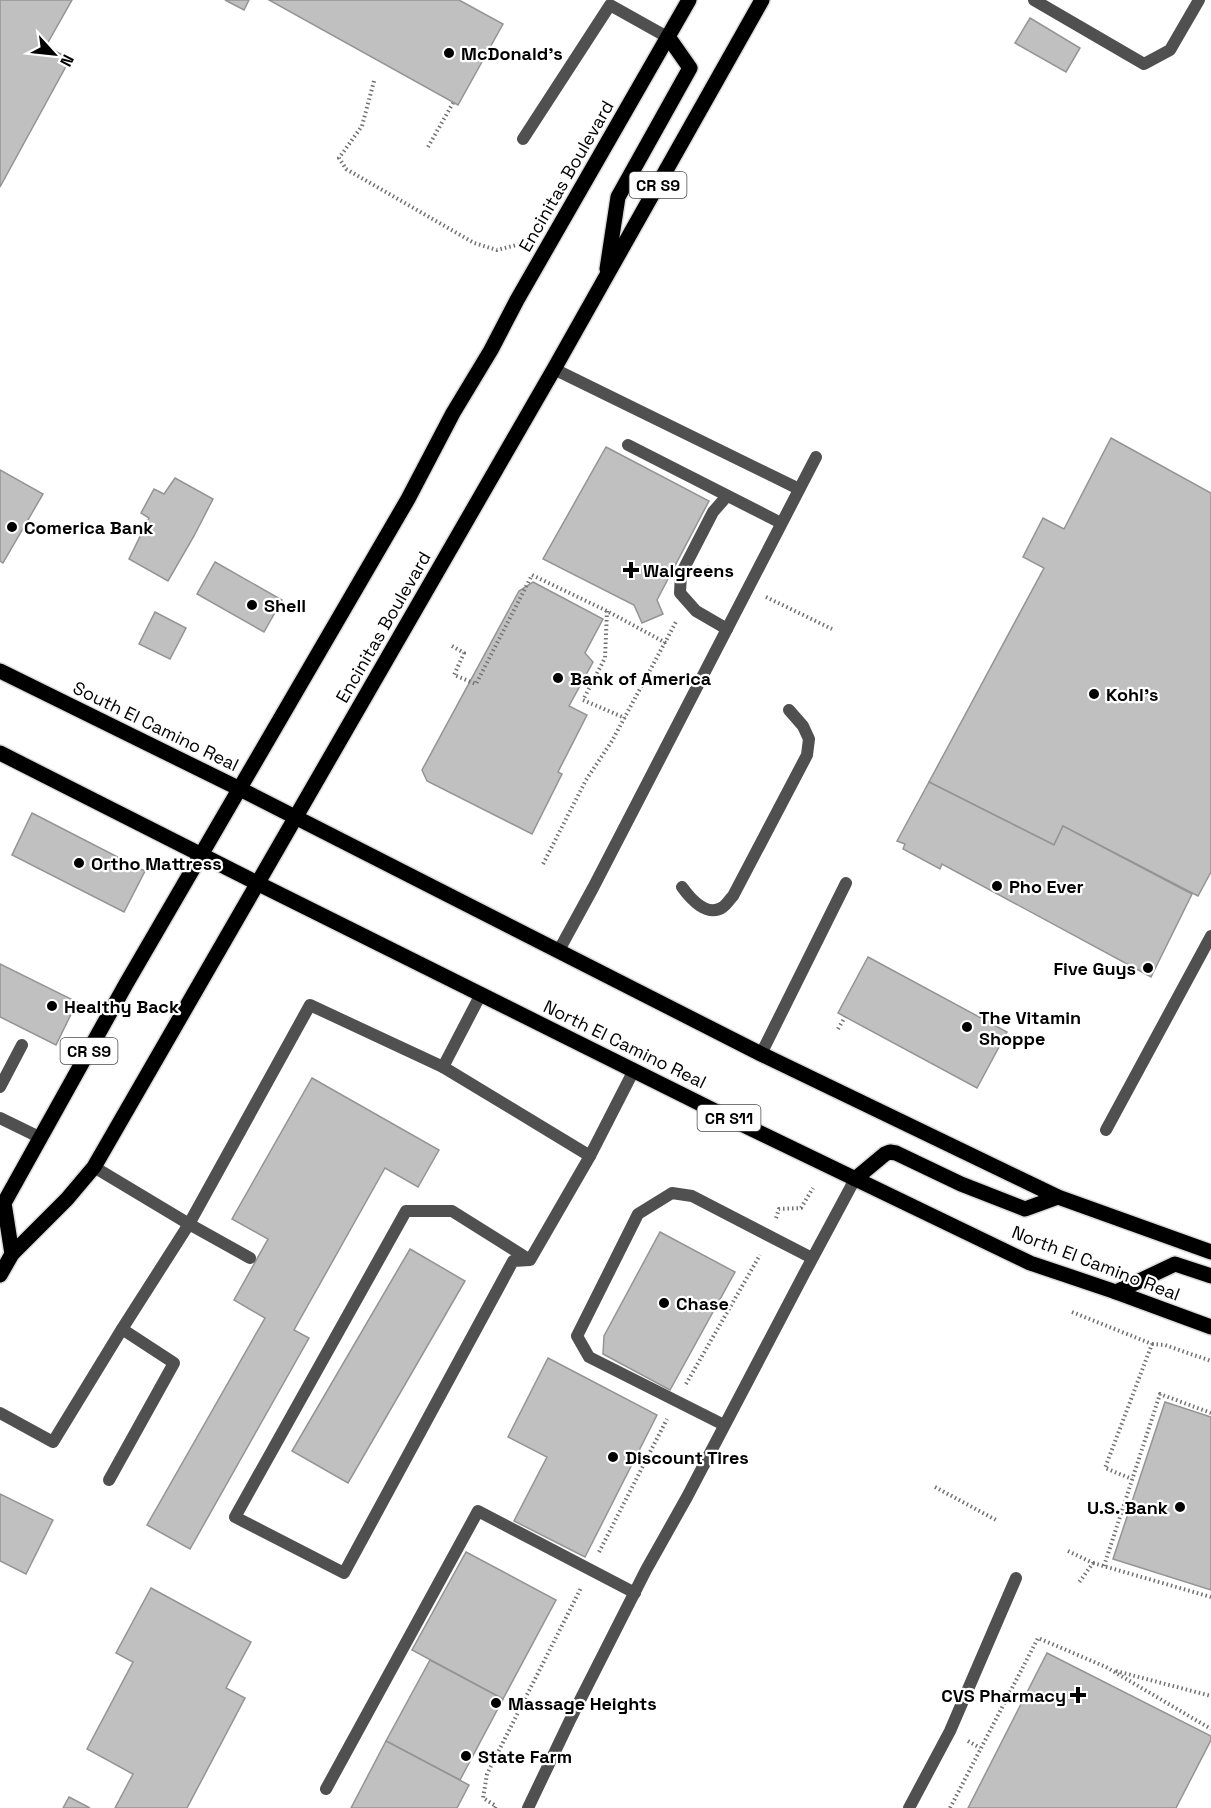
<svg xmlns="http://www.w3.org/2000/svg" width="1211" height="1808" font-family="'Space Grotesk',sans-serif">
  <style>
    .building { fill: #c0c0c0; stroke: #949494; stroke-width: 1.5 }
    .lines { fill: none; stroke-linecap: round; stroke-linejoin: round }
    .primary-casing { stroke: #dbdbdb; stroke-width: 18 }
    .path { stroke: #727272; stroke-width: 4; stroke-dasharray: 1.5 3; stroke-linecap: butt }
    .lane { stroke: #505050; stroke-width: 12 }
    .primary { stroke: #000; stroke-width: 15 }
    .poi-dot { fill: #000; stroke: #fff; stroke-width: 2 }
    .labels { text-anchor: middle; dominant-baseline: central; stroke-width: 4.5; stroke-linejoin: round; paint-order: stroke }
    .shield { fill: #fff; stroke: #4c4c4c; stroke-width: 1.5 }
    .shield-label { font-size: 16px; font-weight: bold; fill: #000 }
    .poi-label { font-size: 18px; font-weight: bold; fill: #000; stroke: #fff; text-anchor: start }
    .street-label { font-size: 18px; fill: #000; stroke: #fff }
  </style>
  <rect width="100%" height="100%" fill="#fff"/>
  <g class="building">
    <path d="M0,0H72L46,46L70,59L0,187Z"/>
    <path d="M225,0H249L244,10Z"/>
    <path d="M269,0H459L503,24L458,105Z"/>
    <path d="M1030,18L1080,48L1066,72L1015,43Z"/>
    <path d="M1111,438L1211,493V872L1198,896L1063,826L1054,845L929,782L1044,568L1023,557L1043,518L1064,529Z"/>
    <path d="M606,447L709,501L657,600L663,614L642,623L634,605L543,559Z"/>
    <path d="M0,470L43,494L3,563L0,561Z"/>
    <path d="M175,478L213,499L194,536L168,581L129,559L149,518L141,513L154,489L164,494Z"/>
    <path d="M215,562L282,600L264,632L197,594Z"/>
    <path d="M533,582L603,619L585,653L593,662L569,706L587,715L558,772L562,774L532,834L427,781L422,770L519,591Z"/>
    <path d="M155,612L186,628L170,659L139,644Z"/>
    <path d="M929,782L1054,845L1063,826L1192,894L1151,977L942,864L940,869L903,849L905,844L897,841Z"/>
    <path d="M32,813L145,871L124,912L12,855Z"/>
    <path d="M868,957L1007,1032L977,1088L838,1013Z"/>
    <path d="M0,964L77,1002L56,1045L0,1017Z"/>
    <path d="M312,1078L439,1150L418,1187L385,1168L294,1330L309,1338L190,1549L147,1525L265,1318L234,1300L268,1239L232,1219Z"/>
    <path d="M660,1232L735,1272L670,1390L603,1354L604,1336Z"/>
    <path d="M410,1249L465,1281L348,1483L292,1451Z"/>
    <path d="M548,1358L657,1415L585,1557L514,1521L547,1457L508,1437Z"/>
    <path d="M1165,1402L1211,1417V1590L1113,1559Z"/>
    <path d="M0,1494L53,1520L26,1574L0,1561Z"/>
    <path d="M466,1552L556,1600L503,1699L412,1650Z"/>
    <path d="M151,1588L251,1642L226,1688L245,1698L187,1808H115L133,1774L87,1749L133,1662L116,1653Z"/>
    <path d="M1047,1653L1211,1736V1740L1176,1808H968Z"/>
    <path d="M430,1660L503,1699L460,1780L386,1741Z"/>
    <path d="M386,1741L469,1785L457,1808H351Z"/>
    <path d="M69,1797L90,1808H63Z"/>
  </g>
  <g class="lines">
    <defs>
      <g id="primary">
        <path d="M607,269L618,197L690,68L669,38"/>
        <path d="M0,671L240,789L761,1054L1058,1197L1211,1252"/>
        <path d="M0,753L257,883L729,1118L1030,1263L1116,1292L1211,1327"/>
        <path d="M855,1179L885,1154L890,1152L896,1153L961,1184L1025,1209L1058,1197"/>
        <path d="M12,1254L4,1203L126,984L408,499L453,413L491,350L517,300L689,0"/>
        <path d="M0,1275L12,1254L67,1199L94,1167L554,369L762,0"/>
        <path d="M1116,1292L1175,1264L1211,1276"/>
      </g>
    </defs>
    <use href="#primary" class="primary-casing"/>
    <g class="path">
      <path d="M374,81L362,126L339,158L346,169L474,243L497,250L524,243"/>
      <path d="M428,147L453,103"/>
      <path d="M707,567L730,579"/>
      <path d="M766,597L832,629"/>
      <path d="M607,611L605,658L583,700L625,718"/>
      <path d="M452,646L464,653L454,675L476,684L532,575L607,611L666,643"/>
      <path d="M543,864L586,780L612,741L677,620"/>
      <path d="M838,1029L845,1017"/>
      <path d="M776,1218L779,1209L801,1208L813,1188"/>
      <path d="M1072,1312L1152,1344L1105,1468L1132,1479"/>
      <path d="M1152,1344L1165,1345L1211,1361"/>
      <path d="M686,1384L760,1255"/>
      <path d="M935,1487L996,1520"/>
      <path d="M1068,1551L1093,1563L1078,1584"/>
      <path d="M599,1552L667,1419"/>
      <path d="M1093,1563L1211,1597"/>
      <path d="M1104,1566L1160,1394L1211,1413"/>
      <path d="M1116,1671L1211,1696"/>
      <path d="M968,1741L980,1748"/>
      <path d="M495,1808L496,1806L483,1798L487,1774L581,1588"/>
      <path d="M950,1808L1038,1638L1106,1667L1211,1729"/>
    </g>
    <g class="lane">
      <path d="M1034,0L1144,64L1170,50L1199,0"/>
      <path d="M523,139L610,5L669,38"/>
      <path d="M554,369L799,489"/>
      <path d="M628,445L781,523"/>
      <path d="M727,629L696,611L680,593L681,574L713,512L727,496"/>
      <path d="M682,887C690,898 707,918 723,907C727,904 730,899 733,896L807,755L809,739L803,726L789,710"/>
      <path d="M558,952L593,888L816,457"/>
      <path d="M761,1054L846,883"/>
      <path d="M443,1067L590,1156L634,1070"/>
      <path d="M0,1087L22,1045"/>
      <path d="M0,1118L41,1138"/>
      <path d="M1106,1130L1211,936"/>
      <path d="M94,1167L189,1224L310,1005L443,1067L481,994"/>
      <path d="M530,1260L452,1211H406L235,1517L344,1573L513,1261L530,1260L590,1156"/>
      <path d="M0,1413L53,1442L122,1329L189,1224L250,1258"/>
      <path d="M724,1425L589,1357L577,1336L638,1214L672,1193L692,1196L812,1258"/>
      <path d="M109,1480L174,1363L122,1329"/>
      <path d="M326,1789L478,1511L635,1593"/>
      <path d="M528,1808L571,1718L646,1570L687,1497L804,1274L855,1179"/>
      <path d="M909,1808L950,1731L1016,1578"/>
    </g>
    <use href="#primary" class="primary"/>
  </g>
  <g class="poi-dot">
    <circle cx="449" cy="53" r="6"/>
    <circle cx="12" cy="527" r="6"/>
    <path d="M628 561h6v6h6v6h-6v6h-6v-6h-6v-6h6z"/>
    <circle cx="252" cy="605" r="6"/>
    <circle cx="558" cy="678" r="6"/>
    <circle cx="1094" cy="694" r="6"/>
    <circle cx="79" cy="863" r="6"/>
    <circle cx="997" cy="886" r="6"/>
    <circle cx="1148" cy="968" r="6"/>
    <circle cx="52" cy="1006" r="6"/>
    <circle cx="967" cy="1027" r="6"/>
    <circle cx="664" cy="1303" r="6"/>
    <circle cx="613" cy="1457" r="6"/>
    <circle cx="1180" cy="1507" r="6"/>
    <path d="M1075 1686h6v6h6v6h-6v6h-6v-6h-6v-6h6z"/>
    <circle cx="496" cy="1703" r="6"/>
    <circle cx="466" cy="1756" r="6"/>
  </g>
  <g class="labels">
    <g class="shield">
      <rect x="629.5" y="172" width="57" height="26" rx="4.5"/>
      <rect x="60.5" y="1038" width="57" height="26" rx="4.5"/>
      <rect x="697.5" y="1105" width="63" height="26" rx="4.5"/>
    </g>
    <g class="shield-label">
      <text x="658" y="185">CR S9</text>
      <text x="89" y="1051">CR S9</text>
      <text x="729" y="1118">CR S11</text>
    </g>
    <g class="poi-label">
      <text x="461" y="53">McDonald's</text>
      <text x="24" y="527">Comerica Bank</text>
      <text x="643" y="570">Walgreens</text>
      <text x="264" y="605">Shell</text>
      <text x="570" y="678">Bank of America</text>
      <text x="1106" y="694">Kohl's</text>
      <text x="91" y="863">Ortho Mattress</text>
      <text x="1009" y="886">Pho Ever</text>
      <text x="1136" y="968" text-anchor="end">Five Guys</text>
      <text x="64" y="1006">Healthy Back</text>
      <text x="979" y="1017">The Vitamin<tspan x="979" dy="21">Shoppe</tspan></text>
      <text x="676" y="1303">Chase</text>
      <text x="625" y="1457">Discount Tires</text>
      <text x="1168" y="1507" text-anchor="end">U.S. Bank</text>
      <text x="1066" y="1695" text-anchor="end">CVS Pharmacy</text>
      <text x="508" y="1703">Massage Heights</text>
      <text x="478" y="1756">State Farm</text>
    </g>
    <g class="street-label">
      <text transform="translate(566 176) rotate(-60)">Encinitas Boulevard</text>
      <text transform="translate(383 627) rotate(-60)">Encinitas Boulevard</text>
      <text transform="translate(156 726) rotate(26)">South El Camino Real</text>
      <text transform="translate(625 1044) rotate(26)">North El Camino Real</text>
      <text transform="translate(1096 1263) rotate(21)">North El Camino Real</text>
    </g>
  </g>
  <g transform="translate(54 54) rotate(117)" stroke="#ffffff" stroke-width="4.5" paint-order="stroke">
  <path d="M0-4.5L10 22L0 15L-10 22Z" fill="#000000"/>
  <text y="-9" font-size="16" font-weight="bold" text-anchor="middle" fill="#000000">N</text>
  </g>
</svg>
